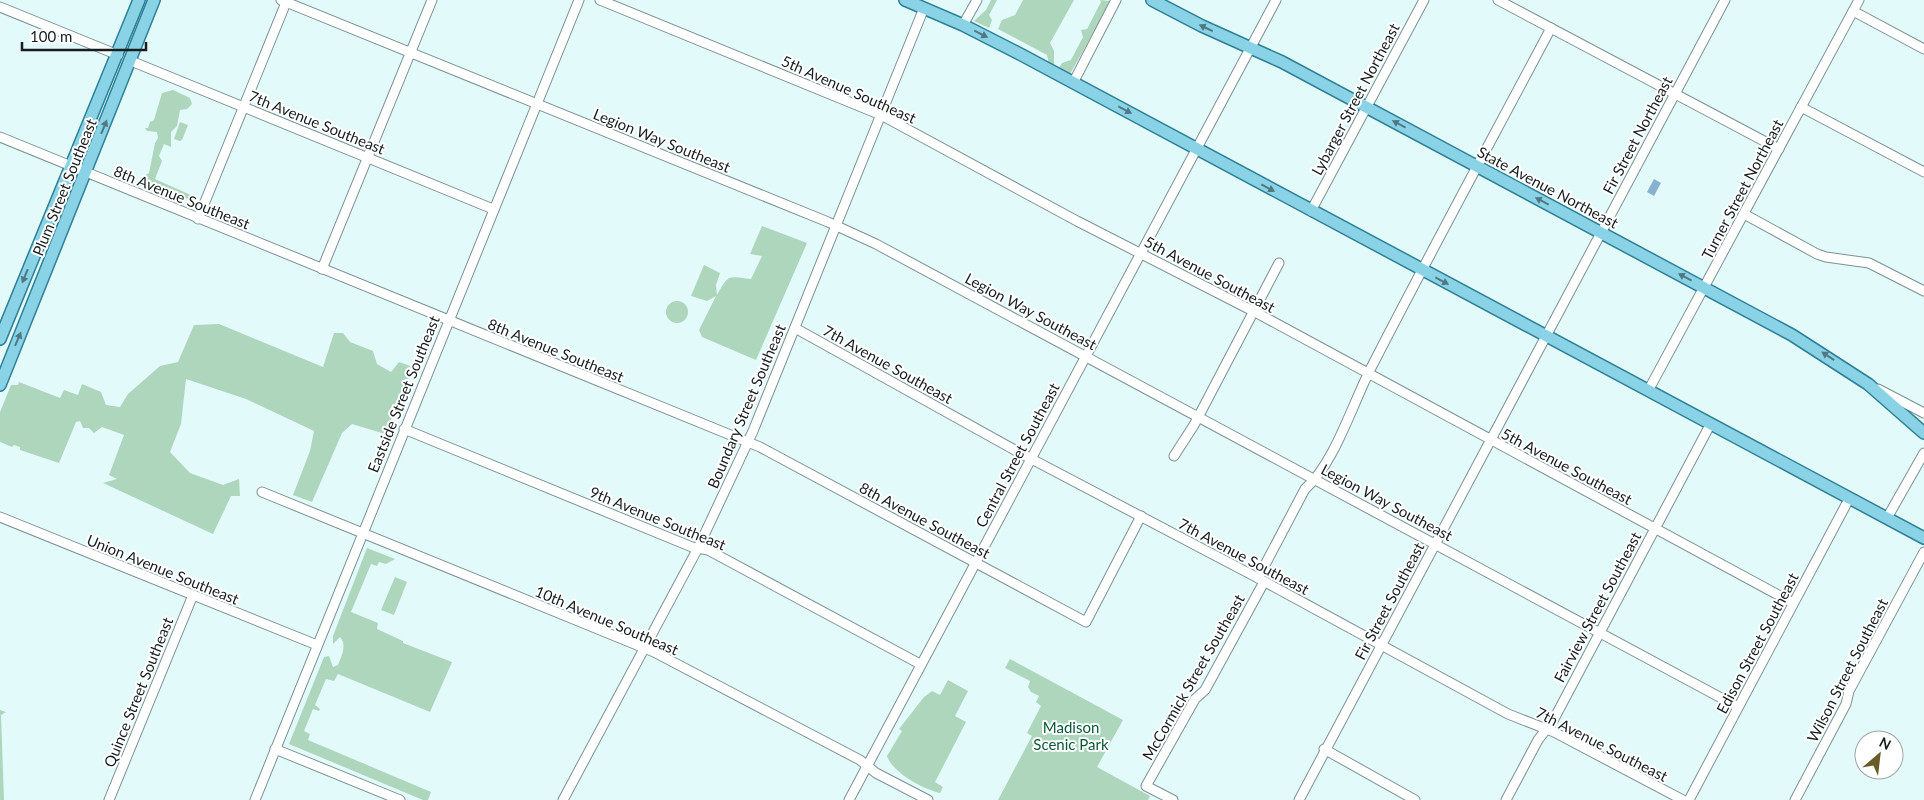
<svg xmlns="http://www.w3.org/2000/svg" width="1924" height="800" font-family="Lato,sans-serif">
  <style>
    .green { fill: #add6bc }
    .water { fill: #88b1d0 }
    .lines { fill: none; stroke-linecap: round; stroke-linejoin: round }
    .minor-casing { stroke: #7c9192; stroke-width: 11 }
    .major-casing { stroke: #2e8096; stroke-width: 14 }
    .minor { stroke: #fff; stroke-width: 9 }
    .major { stroke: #8ad3e7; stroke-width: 11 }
    .oneway { fill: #507882 }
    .labels { text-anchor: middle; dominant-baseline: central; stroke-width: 4; stroke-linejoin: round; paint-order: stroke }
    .street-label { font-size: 15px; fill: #151d1e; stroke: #fff }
    .park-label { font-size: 15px; fill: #085935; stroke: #fff }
  </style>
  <rect width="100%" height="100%" fill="#e3fafb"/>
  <g class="green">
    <path d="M991,0H997L989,15L992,20L989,28L974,21L986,10Z"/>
    <path d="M1023,0H1074L1050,43L1054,51V64H1049L1047,55L998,29L1002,20L1015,15Z"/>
    <path d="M1100,0L1111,1L1070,74L1059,68L1062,63L1071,60L1083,37L1081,30L1087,29L1101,2Z"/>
    <path d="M173,90L190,98L192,104L187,109L180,110L177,126L171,132V147L164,144L159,156L162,161L155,179L193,196L192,201L149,183L144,176L149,173L155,143L158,138L157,132L147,131L145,128H148L150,122L154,120L162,93Z"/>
    <path d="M180,122L188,125L182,140L180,141L174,139Z"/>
    <path d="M762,226L807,243L756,360L702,337L699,330L716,296L707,301L691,296L704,265L720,273L716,285L717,295C729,274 727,276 751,279L762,256L750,254Z"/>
    <circle cx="677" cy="312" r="11"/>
    <path d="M219,324L323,367L334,333H343L350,342L373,351L377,364L391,372L399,362L413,367L385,434L352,424L342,433L312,502L293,495L310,451L314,431L246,399L186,379L181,424L170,452L190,473L223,485L239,479L240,496H231L213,534L103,483L117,479L109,475L124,435L102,427L94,433L89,428H83L80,421L76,422L59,463L20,450V447L14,445L12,447L0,442V412L11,385H18L19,382L60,398L64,390L78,395L82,384L101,392L106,405L120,407L128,394L160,366L178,362L194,325Z"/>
    <path d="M367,548L395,559L386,564L379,562L377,566L371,564L351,612L378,623L377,629L403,641V643L452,662L430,712L338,674L334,681L326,679L315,705L320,709L319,711L313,709L304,731L310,734L308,740L431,792L428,800H423L289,744L324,657L329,656L333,667L338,665C342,655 347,645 340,637L333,644V636Z"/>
    <path d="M395,577L407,582L394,615L381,610Z"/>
    <path d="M1010,659L1123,720L1097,767L1150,796L1148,800H998L1032,736L1027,733L1041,706L1036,702L1039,696L1031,692L1028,687L1030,681L1005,668Z"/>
    <path d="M948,680L968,691L955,716L966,722L935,782L943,787L940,793C923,789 893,773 887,756L902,731L899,729L924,697L932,691L940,695Z"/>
    <path d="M0,710L6,712L1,715L4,800H0Z"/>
  </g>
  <path class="water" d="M1654,179L1661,183L1654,196L1647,192Z"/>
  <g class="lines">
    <defs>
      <g id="minor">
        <path d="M281,0L828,222L876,244L1738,707"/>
        <path d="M600,0L881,115L1077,221L1255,312L1793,603"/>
        <path d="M1498,0L1779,149"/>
        <path d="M0,7L118,55"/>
        <path d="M1853,11L1924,49"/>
        <path d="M963,25L977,0"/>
        <path d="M131,61L493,209"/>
        <path d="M1073,83L1116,0"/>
        <path d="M1801,107L1924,172"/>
        <path d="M0,137L760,447L1086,622L1141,516"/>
        <path d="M1311,211L1424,0"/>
        <path d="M1744,214L1817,254L1826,257L1869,263L1924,291"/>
        <path d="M198,219L287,0"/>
        <path d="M322,269L432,0"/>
        <path d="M795,328L1022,454L1258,578L1508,714L1554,732L1683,800"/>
        <path d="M1878,389L1924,413"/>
        <path d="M1648,391L1859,0"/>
        <path d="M404,429L692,547L708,550L920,664"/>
        <path d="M1174,456L1194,425L1279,263"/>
        <path d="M262,492L654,652L860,760L876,773L928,800"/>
        <path d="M0,517L317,645"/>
        <path d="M1887,518L1924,453"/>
        <path d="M1258,578L1305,489C1335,463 1353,402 1372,366C1430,253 1491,141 1551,28"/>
        <path d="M275,749L400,800"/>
        <path d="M1324,749L1415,800"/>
        <path d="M109,800L193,595"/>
        <path d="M255,800L579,0"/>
        <path d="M563,800L698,548L753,431L924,8"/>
        <path d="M849,800L1276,0"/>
        <path d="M1173,800L1146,786L1195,699L1205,690L1264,582"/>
        <path d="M1299,800L1725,0"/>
        <path d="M1506,800L1538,740L1554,719L1710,425"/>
        <path d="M1689,800L1849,499"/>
        <path d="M1795,800L1846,704L1849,691L1924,552"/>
      </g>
      <g id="major">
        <path d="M905,0L963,25L1018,53L1924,538"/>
        <path d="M1152,0L1202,26L1282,62L1792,335L1868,384L1924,433"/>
        <path d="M0,339L139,0"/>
        <path d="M0,385L154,0"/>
      </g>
    </defs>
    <use href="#minor" class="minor-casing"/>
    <use href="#major" class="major-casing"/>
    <use href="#minor" class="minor"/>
    <use href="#major" class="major"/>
  </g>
  <defs><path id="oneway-solid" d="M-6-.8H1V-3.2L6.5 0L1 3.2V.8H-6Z" transform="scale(1.25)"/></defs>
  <g class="oneway">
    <use href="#oneway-solid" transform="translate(1206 28) rotate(-155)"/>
    <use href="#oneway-solid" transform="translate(981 34) rotate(27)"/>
    <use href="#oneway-solid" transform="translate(1125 110) rotate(28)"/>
    <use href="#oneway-solid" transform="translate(1399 124) rotate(-152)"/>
    <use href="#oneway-solid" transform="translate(104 127) rotate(-68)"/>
    <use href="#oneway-solid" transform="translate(1268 188) rotate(28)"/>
    <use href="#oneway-solid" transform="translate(1542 201) rotate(-152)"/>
    <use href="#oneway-solid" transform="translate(25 276) rotate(112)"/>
    <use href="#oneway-solid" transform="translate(1685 277) rotate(-152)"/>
    <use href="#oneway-solid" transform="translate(1442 281) rotate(28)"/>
    <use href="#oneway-solid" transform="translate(18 339) rotate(-67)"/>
    <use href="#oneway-solid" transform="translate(1828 356) rotate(-147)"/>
  </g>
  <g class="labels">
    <g class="street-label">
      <text transform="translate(849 89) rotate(24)">5th Avenue Southeast</text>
      <text transform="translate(1355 99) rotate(-62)">Lybarger Street Northeast</text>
      <text transform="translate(317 122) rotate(22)">7th Avenue Southeast</text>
      <text transform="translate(1637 135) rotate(-62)">Fir Street Northeast</text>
      <text transform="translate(662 140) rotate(22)">Legion Way Southeast</text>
      <text transform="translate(64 187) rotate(-68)">Plum Street Southeast</text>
      <text transform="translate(1548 187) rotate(28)">State Avenue Northeast</text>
      <text transform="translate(1742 189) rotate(-62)">Turner Street Northeast</text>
      <text transform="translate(182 197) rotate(22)">8th Avenue Southeast</text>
      <text transform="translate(1210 274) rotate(28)">5th Avenue Southeast</text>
      <text transform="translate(1031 311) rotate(28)">Legion Way Southeast</text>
      <text transform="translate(556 350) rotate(22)">8th Avenue Southeast</text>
      <text transform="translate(888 364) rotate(29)">7th Avenue Southeast</text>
      <text transform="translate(403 394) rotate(-68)">Eastside Street Southeast</text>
      <text transform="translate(746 406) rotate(-67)">Boundary Street Southeast</text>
      <text transform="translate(1017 455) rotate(-62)">Central Street Southeast</text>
      <text transform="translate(1567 466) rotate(28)">5th Avenue Southeast</text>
      <text transform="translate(1387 502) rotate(28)">Legion Way Southeast</text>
      <text transform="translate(658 518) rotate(22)">9th Avenue Southeast</text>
      <text transform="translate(925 520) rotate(28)">8th Avenue Southeast</text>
      <text transform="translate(1244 556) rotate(28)">7th Avenue Southeast</text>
      <text transform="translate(163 569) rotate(22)">Union Avenue Southeast</text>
      <text transform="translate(1389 601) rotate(-62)">Fir Street Southeast</text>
      <text transform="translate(1597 607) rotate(-62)">Fairview Street Southeast</text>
      <text transform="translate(607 620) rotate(23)">10th Avenue Southeast</text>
      <text transform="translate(1757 643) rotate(-62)">Edison Street Southeast</text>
      <text transform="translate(1847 670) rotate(-63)">Wilson Street Southeast</text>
      <text transform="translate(1193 677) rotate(-60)">McCormick Street Southeast</text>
      <text transform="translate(138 692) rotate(-68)">Quince Street Southeast</text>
      <text transform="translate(1602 744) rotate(27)">7th Avenue Southeast</text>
    </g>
    <g class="park-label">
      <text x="1071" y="727">Madison<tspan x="1071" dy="17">Scenic Park</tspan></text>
    </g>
  </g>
  <g transform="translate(1879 755) rotate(28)"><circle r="24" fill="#ffffff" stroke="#a1a5a5"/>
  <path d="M0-4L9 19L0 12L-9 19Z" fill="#6a5b28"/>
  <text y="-8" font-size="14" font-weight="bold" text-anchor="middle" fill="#151d1e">N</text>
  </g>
  <path d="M22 42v8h124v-8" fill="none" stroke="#151d1e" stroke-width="2.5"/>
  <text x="30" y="42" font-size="15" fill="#151d1e" stroke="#ffffff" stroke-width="4" paint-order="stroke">100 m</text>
</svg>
